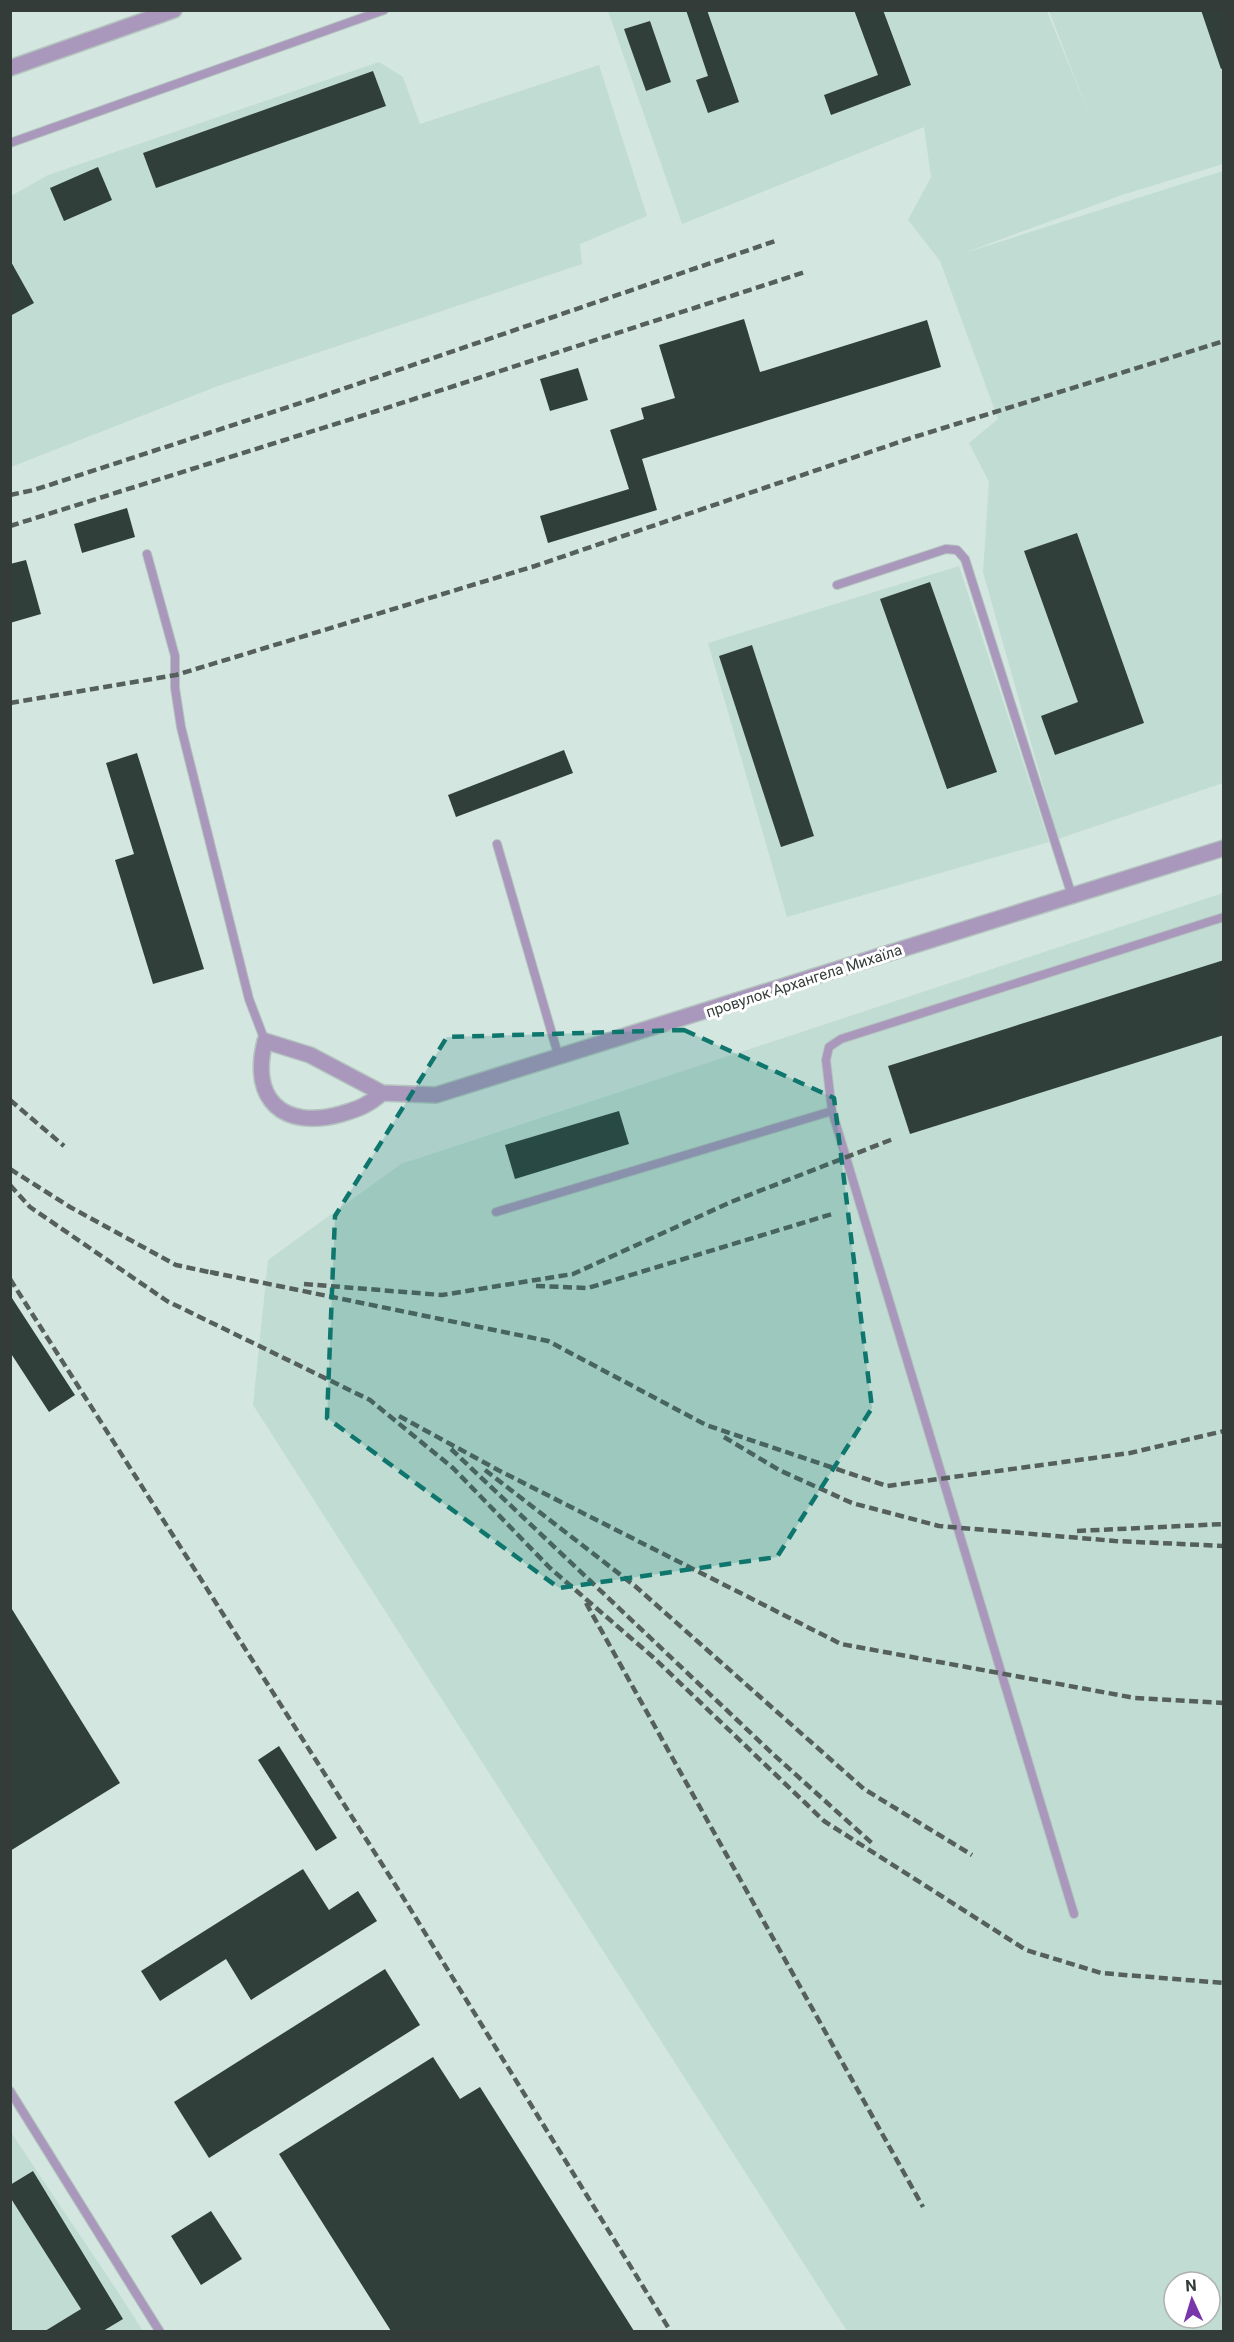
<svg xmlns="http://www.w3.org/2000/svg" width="1234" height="2342" font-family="Roboto,sans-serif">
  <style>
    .built { fill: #c1dcd3; fill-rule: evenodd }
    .building { fill: #303f3a }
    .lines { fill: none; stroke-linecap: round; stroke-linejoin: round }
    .lane-casing { stroke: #b4c4bf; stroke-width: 10 }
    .street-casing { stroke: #b4c4bf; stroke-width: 18 }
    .lane { stroke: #a998bc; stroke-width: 8 }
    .street { stroke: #a998bc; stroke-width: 15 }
    .rail { stroke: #555f5c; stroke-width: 4.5; stroke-dasharray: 9 4.5; stroke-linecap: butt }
    .marked { fill: #0f766e; fill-opacity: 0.2; stroke: #0f766e; stroke-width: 4.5; stroke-dasharray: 12 8; stroke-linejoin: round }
    .labels { text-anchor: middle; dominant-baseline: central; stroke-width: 6; stroke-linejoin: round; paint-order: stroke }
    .street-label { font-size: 15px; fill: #343c39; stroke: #fff }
  </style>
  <rect width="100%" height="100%" fill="#d4e6e0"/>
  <g class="built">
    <path d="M608,11H1047L1091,119L1049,11H1223V164L1122,195L961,254L1223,171V783L1058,839L983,572L989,482L969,443L998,419L940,261L908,220L931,177L924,127L682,224Z"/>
    <path d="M379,62L403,77L420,124L599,65L647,216L580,244L582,264L218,386L11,467V196L48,175Z"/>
    <path d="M959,566L1049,842L787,917L708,643Z"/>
    <path d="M1223,893V2331H847L253,1405L268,1260L401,1164ZM1174,2282H1210V2318H1174Z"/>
    <path d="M10,2131L118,2292L143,2331H11Z"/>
  </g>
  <g class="building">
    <path d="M686,10H707L739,102L708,113L696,80L708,76Z"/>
    <path d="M854,10H883L911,85L831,115L824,95L878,75Z"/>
    <path d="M1201,10H1224V68L1221,69Z"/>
    <path d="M650,21L671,82L646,91L624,29Z"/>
    <path d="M373,71L386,106L156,188L143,153Z"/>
    <path d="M98,167L112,200L64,221L50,188Z"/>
    <path d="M10,260L34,303L10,316Z"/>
    <path d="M744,319L760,372L927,320L941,367L642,459L657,510L548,543L540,516L629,489L610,430L644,419L641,408L675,398L659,345Z"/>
    <path d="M578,368L588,400L550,411L540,379Z"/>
    <path d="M127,508L135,537L82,553L74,524Z"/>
    <path d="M1077,533L1144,723L1055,755L1041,716L1078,702L1024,551Z"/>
    <path d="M26,560L41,614L10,623V564Z"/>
    <path d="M930,582L997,772L947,789L880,599Z"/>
    <path d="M752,645L814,836L781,847L719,656Z"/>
    <path d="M564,750L573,773L456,817L448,795Z"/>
    <path d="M137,753L204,969L153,984L115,860L134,854L106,763Z"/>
    <path d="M1224,960V1035L910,1134L888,1066Z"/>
    <path d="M619,1111L629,1144L515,1179L505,1145Z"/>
    <path d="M10,1295L75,1395L49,1412L10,1352Z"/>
    <path d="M10,1606L120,1783L10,1851Z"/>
    <path d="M279,1746L337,1838L316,1851L258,1760Z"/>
    <path d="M303,1869L329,1910L358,1891L377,1921L251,2000L226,1959L160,2001L141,1971Z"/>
    <path d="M385,1969L420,2025L209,2158L174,2102Z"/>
    <path d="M433,2057L460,2099L480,2087L634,2331H391L279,2154Z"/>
    <path d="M33,2171L123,2319L103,2331H45L81,2309L10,2197V2185Z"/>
    <path d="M211,2211L242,2259L201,2285L171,2236Z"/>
  </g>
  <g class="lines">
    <defs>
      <g id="lane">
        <path d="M10,143L384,10"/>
        <path d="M147,554L175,656V688L181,727L249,999L265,1041"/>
        <path d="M837,585L946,549L957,550L965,559L1072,896"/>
        <path d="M497,844L559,1058"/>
        <path d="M496,1212L832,1111"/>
        <path d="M1074,1914L832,1111L826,1060L829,1047L841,1039L1224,917"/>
        <path d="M10,2091L160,2332"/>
      </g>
      <g id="street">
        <path d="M10,68L174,10"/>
        <path d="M382,1093C369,1105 358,1109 341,1114C283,1130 250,1100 265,1041L310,1055L382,1093L436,1095L1224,848"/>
      </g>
    </defs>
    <use href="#lane" class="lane-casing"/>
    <use href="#street" class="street-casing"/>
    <use href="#lane" class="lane"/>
    <use href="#street" class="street"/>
    <g class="rail">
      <path d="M10,495L34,490L331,393L778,240"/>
      <path d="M10,526L377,411L805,272"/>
      <path d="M10,703L176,675L535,566L911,438L1224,341"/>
      <path d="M10,1100L64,1146"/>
      <path d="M10,1169L70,1207L176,1265L218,1274"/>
      <path d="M10,1185L30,1207L167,1301L370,1400L453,1468L550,1568L654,1658L824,1821L1026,1950L1101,1973L1224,1983"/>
      <path d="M210,1272L548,1341L706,1425L887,1486L1130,1453L1224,1431"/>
      <path d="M10,1279L401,1894L671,2332"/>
      <path d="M304,1284L442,1295L573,1274L731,1202L893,1139"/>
      <path d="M536,1286L588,1288L832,1214"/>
      <path d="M399,1416L498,1470L841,1644L1135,1698L1224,1703"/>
      <path d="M724,1437L779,1470L852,1503L939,1526L1115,1541L1224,1546"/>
      <path d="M451,1449L774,1755L874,1845"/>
      <path d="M485,1470L635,1586L864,1789L972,1855"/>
      <path d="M1077,1531L1224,1524"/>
      <path d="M586,1603L923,2207"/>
    </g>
  </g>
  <path class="marked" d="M684,1030L834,1098L872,1408L777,1557L559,1588L327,1418L335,1216L447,1037Z"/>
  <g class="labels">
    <g class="street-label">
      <text transform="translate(804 981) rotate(-18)">провулок Архангела Михаїла</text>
    </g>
  </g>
  <rect width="1234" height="2342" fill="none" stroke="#343c39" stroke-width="24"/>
  <g transform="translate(1192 2300) rotate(356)"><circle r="28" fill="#ffffff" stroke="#aeb1b0" stroke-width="1.5"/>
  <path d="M0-4.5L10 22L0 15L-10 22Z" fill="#7836aa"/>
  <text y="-9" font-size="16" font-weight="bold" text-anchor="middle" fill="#343c39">N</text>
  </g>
</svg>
